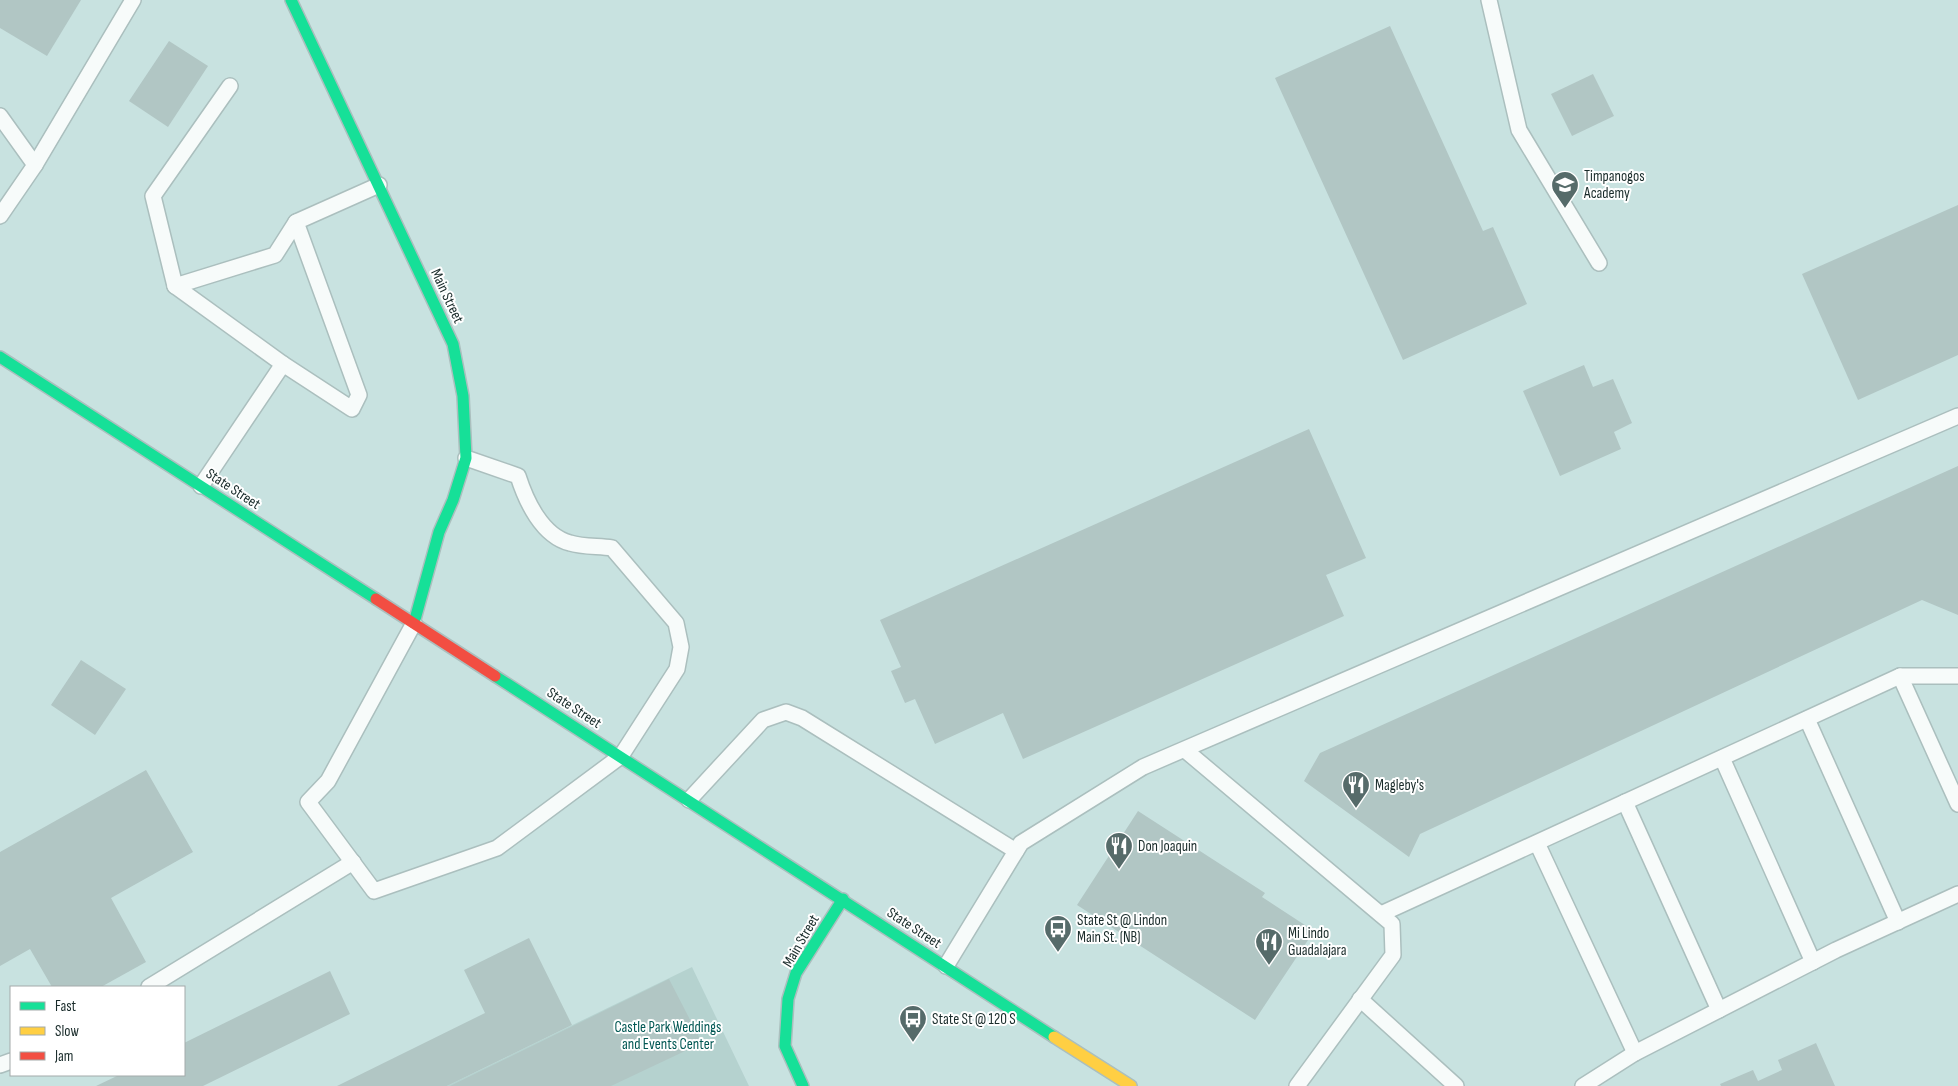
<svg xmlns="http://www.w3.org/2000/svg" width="1958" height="1086" font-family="'Sofia Sans Condensed',sans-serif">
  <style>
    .green { fill: #b5d2cf }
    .building { fill: #b1c6c4 }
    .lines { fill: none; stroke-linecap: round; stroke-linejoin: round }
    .lane-casing { stroke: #abbfbe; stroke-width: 18 }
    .fast-casing { stroke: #abbfbe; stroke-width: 14 }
    .slow-casing { stroke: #abbfbe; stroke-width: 14 }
    .jam-casing { stroke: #abbfbe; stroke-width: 14 }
    .lane { stroke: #f7fbfa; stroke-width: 15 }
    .fast { stroke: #16e098; stroke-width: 11 }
    .slow { stroke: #ffcf43; stroke-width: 11 }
    .jam { stroke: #f24e42; stroke-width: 11 }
    .labels { text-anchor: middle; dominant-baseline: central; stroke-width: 4; stroke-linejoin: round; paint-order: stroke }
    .poi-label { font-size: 15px; fill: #192b2a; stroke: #fff; text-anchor: start }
    .street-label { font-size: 15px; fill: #192b2a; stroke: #fff }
    .park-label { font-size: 15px; fill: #005753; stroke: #fff }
  </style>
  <rect width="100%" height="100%" fill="#c8e2e0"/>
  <path class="green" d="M692,967L749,1086H447Z"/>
  <g class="building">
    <path d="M0,0H81L47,56L0,28Z"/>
    <path d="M1390,26L1483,231L1493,227L1527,304L1403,360L1275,78Z"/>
    <path d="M169,41L208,66L168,127L129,101Z"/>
    <path d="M1593,74L1614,116L1572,136L1551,94Z"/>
    <path d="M1958,205V355L1858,400L1802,274Z"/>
    <path d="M1584,365L1593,387L1613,379L1632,423L1614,432L1621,449L1560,476L1523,391Z"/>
    <path d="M1309,429L1366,558L1326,575L1344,616L1023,759L1003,713L935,744L915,699L905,703L891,671L901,667L880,620Z"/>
    <path d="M1958,466V615L1922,600L1420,834L1409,857L1304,781L1320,753Z"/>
    <path d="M81,660L126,689L95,735L51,705Z"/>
    <path d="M146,770L193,852L111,898L146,962L101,987H52L30,949L0,966V852Z"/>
    <path d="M1138,811L1265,893L1262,897L1314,931L1255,1020L1077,905Z"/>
    <path d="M529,938L572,1025L447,1086H337L485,1013L464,970Z"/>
    <path d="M330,971L350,1014L203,1086H96L119,1075H184V1043Z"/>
    <path d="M669,979L702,1043L611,1086H450Z"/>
    <path d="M1816,1043L1835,1086H1721L1720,1084L1753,1070L1758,1081L1782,1070L1778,1060Z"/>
  </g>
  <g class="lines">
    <defs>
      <g id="lane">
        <path d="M1489,0L1519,130L1599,263"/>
        <path d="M230,86L153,196L175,286L283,364"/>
        <path d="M0,116L35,165L0,216"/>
        <path d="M35,165L133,0"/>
        <path d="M175,286L275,255L296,222"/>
        <path d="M201,486L283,364L352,409L359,395L296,222L379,185"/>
        <path d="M414,623L328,781L308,802L374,891L497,848L621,756L677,669L681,647L676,623L612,548C599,546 583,547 570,543C542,536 526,501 518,476L466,458"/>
        <path d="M1900,676L1958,804"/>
        <path d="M1807,719L1898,922"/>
        <path d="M1185,750L1392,924L1393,955L1297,1086"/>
        <path d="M1722,758L1813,962"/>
        <path d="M689,800L763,720L786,712L802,718L1016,851"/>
        <path d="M1625,802L1719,1010"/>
        <path d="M1537,843L1635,1053"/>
        <path d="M1381,914L1900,676H1958"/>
        <path d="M946,966L1021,843L1143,767L1958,416"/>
        <path d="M149,987L353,862"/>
        <path d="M1360,999L1456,1086"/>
        <path d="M0,1065L11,1061"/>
        <path d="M1583,1086L1635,1053L1836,950L1958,894"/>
      </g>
      <g id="fast">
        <path d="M291,0L453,344L463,396L466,458L453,500L439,532L414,623"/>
        <path d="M0,357L376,599"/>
        <path d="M495,676L1054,1037"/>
        <path d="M803,1086L785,1046L788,999L796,973L843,899"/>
      </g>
      <path id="slow" d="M1054,1037L1131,1086"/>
      <path id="jam" d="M376,599L495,676"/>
    </defs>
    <use href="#lane" class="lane-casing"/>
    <use href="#fast" class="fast-casing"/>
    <use href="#slow" class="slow-casing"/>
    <use href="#jam" class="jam-casing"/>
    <use href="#lane" class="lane"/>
    <use href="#fast" class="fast"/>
    <use href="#slow" class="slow"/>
    <use href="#jam" class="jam"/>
  </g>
  <defs>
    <symbol id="school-pin" viewBox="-11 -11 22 30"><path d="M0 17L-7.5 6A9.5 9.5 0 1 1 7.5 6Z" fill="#566b6a" stroke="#fff"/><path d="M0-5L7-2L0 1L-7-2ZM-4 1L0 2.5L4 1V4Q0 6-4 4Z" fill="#fff"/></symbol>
    <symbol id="restaurant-pin" viewBox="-11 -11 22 30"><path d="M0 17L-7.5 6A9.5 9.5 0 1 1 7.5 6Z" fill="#566b6a" stroke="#fff"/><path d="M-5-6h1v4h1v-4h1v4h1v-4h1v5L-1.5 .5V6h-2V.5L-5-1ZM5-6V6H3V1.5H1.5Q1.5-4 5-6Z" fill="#fff"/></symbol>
    <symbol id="bus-pin" viewBox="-11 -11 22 30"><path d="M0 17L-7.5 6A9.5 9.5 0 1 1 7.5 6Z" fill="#566b6a" stroke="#fff"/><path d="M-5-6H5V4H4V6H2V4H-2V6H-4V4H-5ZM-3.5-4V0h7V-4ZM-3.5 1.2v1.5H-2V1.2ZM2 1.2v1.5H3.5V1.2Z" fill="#fff"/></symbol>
  </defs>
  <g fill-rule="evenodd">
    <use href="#school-pin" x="1549" y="169" width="32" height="43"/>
    <use href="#restaurant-pin" x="1340" y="769" width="32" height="43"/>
    <use href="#restaurant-pin" x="1103" y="830" width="32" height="43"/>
    <use href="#bus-pin" x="1042" y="913" width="32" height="43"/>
    <use href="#restaurant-pin" x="1253" y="926" width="32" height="43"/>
    <use href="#bus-pin" x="897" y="1003" width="32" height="43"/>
  </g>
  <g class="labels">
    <g class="poi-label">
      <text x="1584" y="176">Timpanogos<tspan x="1584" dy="17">Academy</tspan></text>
      <text x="1375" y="785">Magleby's</text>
      <text x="1138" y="846">Don Joaquin</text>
      <text x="1077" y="920">State St @ Lindon<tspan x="1077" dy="17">Main St. (NB)</tspan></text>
      <text x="1288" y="933">Mi Lindo<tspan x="1288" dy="17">Guadalajara</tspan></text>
      <text x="932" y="1019">State St @ 120 S</text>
    </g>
    <g class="street-label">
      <text transform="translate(447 296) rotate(65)">Main Street</text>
      <text transform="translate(233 489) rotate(33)">State Street</text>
      <text transform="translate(574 708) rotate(33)">State Street</text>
      <text transform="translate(914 928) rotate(33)">State Street</text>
      <text transform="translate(801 941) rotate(-60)">Main Street</text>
    </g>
    <g class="park-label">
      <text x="668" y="1027">Castle Park Weddings<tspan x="668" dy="17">and Events Center</tspan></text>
    </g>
  </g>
  <rect x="10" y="986" width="175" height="90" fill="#ffffff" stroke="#a3aaaa"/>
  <rect x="20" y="1002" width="25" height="8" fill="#16e098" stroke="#a3aaaa"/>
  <text x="55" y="1011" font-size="15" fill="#192b2a">Fast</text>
  <rect x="20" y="1027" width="25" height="8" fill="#ffcf43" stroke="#a3aaaa"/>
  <text x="55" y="1036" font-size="15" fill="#192b2a">Slow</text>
  <rect x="20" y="1052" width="25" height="8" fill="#f24e42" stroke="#a3aaaa"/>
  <text x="55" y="1061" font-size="15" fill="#192b2a">Jam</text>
</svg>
